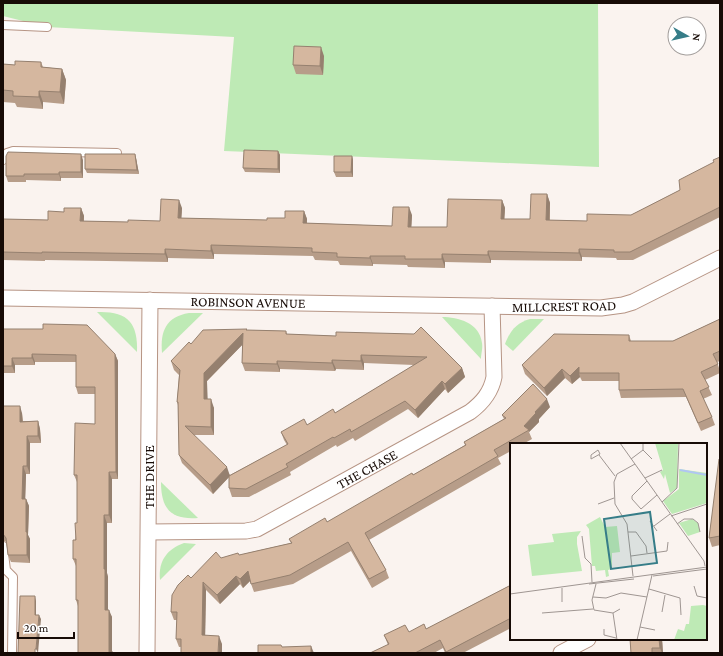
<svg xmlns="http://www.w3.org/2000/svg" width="723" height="656" font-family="'Crimson Pro',serif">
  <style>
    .green { fill: #beeab5 }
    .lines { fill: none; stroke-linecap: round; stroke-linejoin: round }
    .lane-casing { stroke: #b69484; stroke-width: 10 }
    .street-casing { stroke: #b69484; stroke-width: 17 }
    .lane { stroke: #fff; stroke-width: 8 }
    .street { stroke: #fff; stroke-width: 15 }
    .wall { fill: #b79d89; fill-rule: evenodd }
    .shaded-wall { fill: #95806f }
    .building { fill: #d5b79f; stroke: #95806f }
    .labels { text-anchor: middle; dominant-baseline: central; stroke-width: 3.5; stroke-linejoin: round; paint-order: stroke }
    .street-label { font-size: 14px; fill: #170b06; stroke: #fff }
    .inset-river { fill: none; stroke: #b0c6f2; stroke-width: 2 }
    .inset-road { fill: none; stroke: #9f9692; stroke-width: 1 }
    .view { fill: #367d88; fill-opacity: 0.15; stroke: #367d88; stroke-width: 2 }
    .inset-edge { fill: none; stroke: #170b06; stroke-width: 2 }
  </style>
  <rect width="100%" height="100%" fill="#faf3ef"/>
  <g class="green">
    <path d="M3,3H598L599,167L224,151L234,37L47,27L3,16Z"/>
    <path d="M97,312C127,311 138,322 137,352Z"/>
    <path d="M189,313H203L162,353C160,331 166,317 189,313Z"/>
    <path d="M442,317C458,317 480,323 482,343C483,348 481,354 481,359Z"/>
    <path d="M530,319H544L513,351L505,344C510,331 516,323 530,319Z"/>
    <path d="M161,482L198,518C171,520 161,509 161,482Z"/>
    <path d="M184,543L196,544L160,580C158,561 167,549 184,543Z"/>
  </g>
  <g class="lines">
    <defs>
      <g id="lane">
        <path d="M3,25L47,27"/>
        <path d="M3,160L7,153L13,151L117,153"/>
        <path d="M3,546L6,570L13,577L12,653"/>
      </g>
      <g id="street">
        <path d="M3,298L601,308L623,305L633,302L720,258"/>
        <path d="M149,532L246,531L257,529L470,412C482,403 491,393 494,377L492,306"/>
        <path d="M147,653L150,300"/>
        <path d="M561,653L588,639"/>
      </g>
    </defs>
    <use href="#lane" class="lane-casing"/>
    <use href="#street" class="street-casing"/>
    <use href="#lane" class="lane"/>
    <use href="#street" class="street"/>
  </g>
  <g class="wall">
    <path d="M324,56L323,75L296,74L293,65Z"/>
    <path d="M41,62L43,67L62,69L66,80L64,104L43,102V109L17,107L15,103L3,102V64L15,65Z"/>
    <path d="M278,151L280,155V173L245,172L243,168Z"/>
    <path d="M135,154L136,158L139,174L87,173L85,169Z"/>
    <path d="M352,156L353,160V177H336L334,172Z"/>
    <path d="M720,157V217L633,260H617L616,258L582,257V261L491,260V263L445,262V268L408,267L407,265L373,264V266L340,265L338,261L315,260L313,256L214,254V259L168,258V262L45,260V261L3,260V219L48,220L64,212L81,208L84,216V221L128,222L160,221L182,208L181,218L267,220L285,218L304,211L307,219V223L392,226L412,215L411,227H447L502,200L505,208L504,219H530L547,194L550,203V220L587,221L631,215L680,190Z"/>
    <path d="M83,160V178H61V181L26,180V182H8L6,176Z"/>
    <path d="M720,319V361L717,362L720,371V373L705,380L712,395L703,399L712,417L715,425L701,431L686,397L621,398L619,390V381H582L580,377L572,384L565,378L547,396L525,374L522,365L629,335L631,341H673Z"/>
    <path d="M3,329L115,354L118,361V479H112V523H107V573L108,577V610L112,617V652H113L114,653H78V606L76,600V566L73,559L77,523V482L74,475L95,424V394H78L76,387V362H35V365H15V373H3Z"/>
    <path d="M247,329V330L286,331L287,334L336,336L414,334L462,368L465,377L448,393L445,389L418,418L408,409L355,441L353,438L337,447L336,445L290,472L291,475L249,497H232L229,488V477L213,494L182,463L179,455L178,405L177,402L179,375L174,370L171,361L191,344ZM242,345V363L245,371L280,372V369L335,371L336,369L364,370V363L414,365L335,413L307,425L281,432L284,440L287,445L230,475L194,435H214V408L207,399V381Z"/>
    <path d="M3,406L22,413L23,421H38L40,429L41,443H30V474H26L25,499H26L29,506L28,535L30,539V563L11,562L8,555L6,542L5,541H3Z"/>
    <path d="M550,407L539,419V422L529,432L532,439L523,444H511V451L498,458L501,464L369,540L386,570L389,578L372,588L351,551L293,584L254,592L250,581L243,588L240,584L220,604L206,590L205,635L222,644L179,647L176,639L177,620H174L171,612L191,578L221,558L239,555L291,543L289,539L327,522L413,475L465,445L464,442L504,419L502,415Z"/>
    <path d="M720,460V545L712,547L709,538Z"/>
    <path d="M510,581H511V628L463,653H445L443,648L434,653H370L388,645L384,635L409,632L426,629L511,585Z"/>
    <path d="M630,639H662L663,653H631Z"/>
  </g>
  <g class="shaded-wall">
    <path d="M321,47L324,56L323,75L320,66Z"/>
    <path d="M62,69L66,80L64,104L60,92Z"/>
    <path d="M39,91L43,102V109L39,97Z"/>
    <path d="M278,151L280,155V173L278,169Z"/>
    <path d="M81,154L83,160V178L81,172Z"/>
    <path d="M135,154L136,158L139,174L137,170Z"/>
    <path d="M352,156L353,160V177L351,172Z"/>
    <path d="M59,172L61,178V181L59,174Z"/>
    <path d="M547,194L550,203L549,228L546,220Z"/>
    <path d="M179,200L182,208L181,227L178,218Z"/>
    <path d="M502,200L505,208L504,227L501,219Z"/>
    <path d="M409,207L412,215L411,235L408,227Z"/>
    <path d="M81,208L84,216L83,229L80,221Z"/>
    <path d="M304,211L307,219L306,231L303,223Z"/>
    <path d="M211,245L214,254V259L211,251Z"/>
    <path d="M165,249L168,258V262L165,254Z"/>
    <path d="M579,249L582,257V261L579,253Z"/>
    <path d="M488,251L491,260V263L488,255Z"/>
    <path d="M442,254L445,262V268L442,259Z"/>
    <path d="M370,256L373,264V266L370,258Z"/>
    <path d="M243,333L246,341L207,381L208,408L204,399V373Z"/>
    <path d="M32,354L35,362V365L32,358Z"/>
    <path d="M115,354L118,361V479L116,472Z"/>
    <path d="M361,355L364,363V370L361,361Z"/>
    <path d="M12,358L15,365V373L12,366Z"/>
    <path d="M332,360L336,369L335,371L332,363Z"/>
    <path d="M277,361L280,369V372L277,364Z"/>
    <path d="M579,367V373L580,377L572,384L570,376Z"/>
    <path d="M462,368L465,377L448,393L445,384Z"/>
    <path d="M562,369L565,378L547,396L544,388Z"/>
    <path d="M442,381L445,389L418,418L415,410Z"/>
    <path d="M211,399L214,408V435L211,427Z"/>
    <path d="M547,399L550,407L539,419V422L529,432V430L524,426L535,412Z"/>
    <path d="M20,406L22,413L23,429L20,422Z"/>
    <path d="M38,421L40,429L41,443L38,436Z"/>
    <path d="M27,436L30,443V474L27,466Z"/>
    <path d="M23,466L26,474L25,506L22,499Z"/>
    <path d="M227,467L230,476L213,494L210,485Z"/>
    <path d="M109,472L112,479V523L109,515Z"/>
    <path d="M26,499L29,506L28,535L30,539V563L27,555L26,532Z"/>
    <path d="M104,515L107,523V573L108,577V617L105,610L104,569Z"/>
    <path d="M248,571L251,580L243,588L240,579Z"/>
    <path d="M236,576L240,584L220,604L217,595Z"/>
    <path d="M203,582L206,590L205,644L202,635Z"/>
    <path d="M35,596L36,601V619L35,615Z"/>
    <path d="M109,610L112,617V653L109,652Z"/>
    <path d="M39,615L41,619L38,653L36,649Z"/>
    <path d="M219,636L222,644V653H218Z"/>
    <path d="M659,639H662L663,653H662L660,648Z"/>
    <path d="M311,646L314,653H311Z"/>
  </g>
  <g class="building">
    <path d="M294,46L321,47L320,66L293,65Z"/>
    <path d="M15,61L41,62V67L62,69L60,92L39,91V97L13,96V91L3,90V64L15,65Z"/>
    <path d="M244,150L278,151V169L243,168Z"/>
    <path d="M8,152L81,154V172H59V174H24V176H6V156Z"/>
    <path d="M85,154H135L137,170L85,169Z"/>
    <path d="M334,156H352L351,172H334Z"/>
    <path d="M720,157V207L630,252H614V250L579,249V253L488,251V255L442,254V259H405V256H370V258L337,257V253L312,252V248L211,245V251L165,249V254L42,252V253L3,252V219L48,220V211L64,212V208H81L80,221L128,222V220L160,221L161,199L179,200L178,218L267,220V218H285V211H304L303,223L392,226L393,207H409L408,227H447L448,199L502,200L501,219H530L531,194H547L546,220L587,221V214L631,215L680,190L679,180L714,162L713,160Z"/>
    <path d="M720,319V351L713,354L718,364L701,372L709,387L700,391L712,417L698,423L683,389L619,390V373H579V367L570,376L562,369L544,388L522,365L554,334L629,335V341H673Z"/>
    <path d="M43,324L87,325L115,354L116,472H109V515H104V569H105V610H109V652H113V653H78V600H76V559H73V540H76L75,523H77V475H74L75,423L95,424V387H76V355L32,354V358H12V366H3V329H43Z"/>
    <path d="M421,327L462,368L445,384L442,381L415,410L405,401L351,432L350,429L334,438L333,437L286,464L288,467L246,489L229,488V476L288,444L281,432L304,419L307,425L333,409L335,413L427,357L361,355V361L332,360V363L277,361V364L242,363L243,333L204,373V399H211V427L185,426L227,467L210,485L179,455L178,402H177L180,370L171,361L189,342L191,344L203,330L247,329L246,330L286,331V334L336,336V332L414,334Z"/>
    <path d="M533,384L547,399L535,412L536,413L524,426L529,430L494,450L498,456L365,533L386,570L369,579L348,542L290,575L251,584L248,571L240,579L236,576L217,595L203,582L202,635L219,636L218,653H181V639H176L177,612H171L172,595L178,585L188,575L191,578L216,552L221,558L238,553L239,555L292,543L289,539L325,518L327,522L412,473L413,475L466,445L464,442L506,418L502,415Z"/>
    <path d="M3,406H20V422L38,421V436H27V466H23L22,499H26V532H27V555H8L6,538L3,534Z"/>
    <path d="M719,459L720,460V536L709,538Z"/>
    <path d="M511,585V618L446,652L440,640L415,653H370L389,644L384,635L405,625L409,632L424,624L426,629Z"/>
    <path d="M20,596H35V615H39L36,649H35V653H18Z"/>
    <path d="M630,639H659L660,648H652V653H631Z"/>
    <path d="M258,645H281L282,647L311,646V653H258Z"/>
  </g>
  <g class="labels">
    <g class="street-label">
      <text transform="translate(248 302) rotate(1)">ROBINSON AVENUE</text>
      <text transform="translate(564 306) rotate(-1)">MILLCREST ROAD</text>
      <text transform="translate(367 469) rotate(-29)">THE CHASE</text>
      <text transform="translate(149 477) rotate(-90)">THE DRIVE</text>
    </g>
  </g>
  <g transform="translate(510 443)">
    <rect width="197" height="197" fill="#faf3ef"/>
    <path d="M145,0H168L167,45L160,50L155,31L154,36L150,29L153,27ZM169,26L197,30V60L162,71L153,58L169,46ZM90,74L95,84L107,83L110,109L102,110V126L98,127L99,133L96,134L95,127L86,128L85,123H82L79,86L76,82ZM182,76L188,80L190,89L178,93L169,80ZM71,88L67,94V101L72,128L22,133L18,102L44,99L42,91ZM193,162L197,163V197H164L168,186L174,188L176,181H179L181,163Z" fill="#beeab5"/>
    <path class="inset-river" d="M170,27L197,32"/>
    <path class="inset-road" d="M110,0L194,118L195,123M133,0V7L142,16M88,7L90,11L81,16V12ZM89,12L105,33M121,16L133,7M135,35L152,27M137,38L122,53V56L131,66L147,52M152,59L167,45L169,0M88,61L104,55M161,73L197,61M140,78L147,88M167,81L174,76H183L188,80L190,89M144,83L160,71M118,89H126L136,103L137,110M72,93L75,115L81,121L82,139M121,113L157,108L158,99M123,133L117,81L105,61L104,39L107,31L125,21M143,133L197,126M79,141L124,136M86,141L82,157L84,167L103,170L110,166M184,143L187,153L197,155M52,145V159M139,146L170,155L171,172M0,151L197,124M83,154L96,155L111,150L137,154M152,169L155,152M32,170L83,166M103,170L107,197M130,184L145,187M94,186V192L106,195M127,197L142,132"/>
    <path class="view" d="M140,69L147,120L101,126L94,76Z"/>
    <rect width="197" height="197" class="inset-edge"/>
  </g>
  <rect width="723" height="656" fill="none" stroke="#170b06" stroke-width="8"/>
  <g transform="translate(687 36) rotate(98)"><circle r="19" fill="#ffffff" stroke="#a29d9b"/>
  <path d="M0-3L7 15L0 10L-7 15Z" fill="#367d88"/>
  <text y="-6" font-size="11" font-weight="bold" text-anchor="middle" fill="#170b06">N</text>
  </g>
  <path d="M18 632v6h56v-6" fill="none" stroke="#170b06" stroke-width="2"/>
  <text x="24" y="632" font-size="12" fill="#170b06" stroke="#ffffff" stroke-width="3" paint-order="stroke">20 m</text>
</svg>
